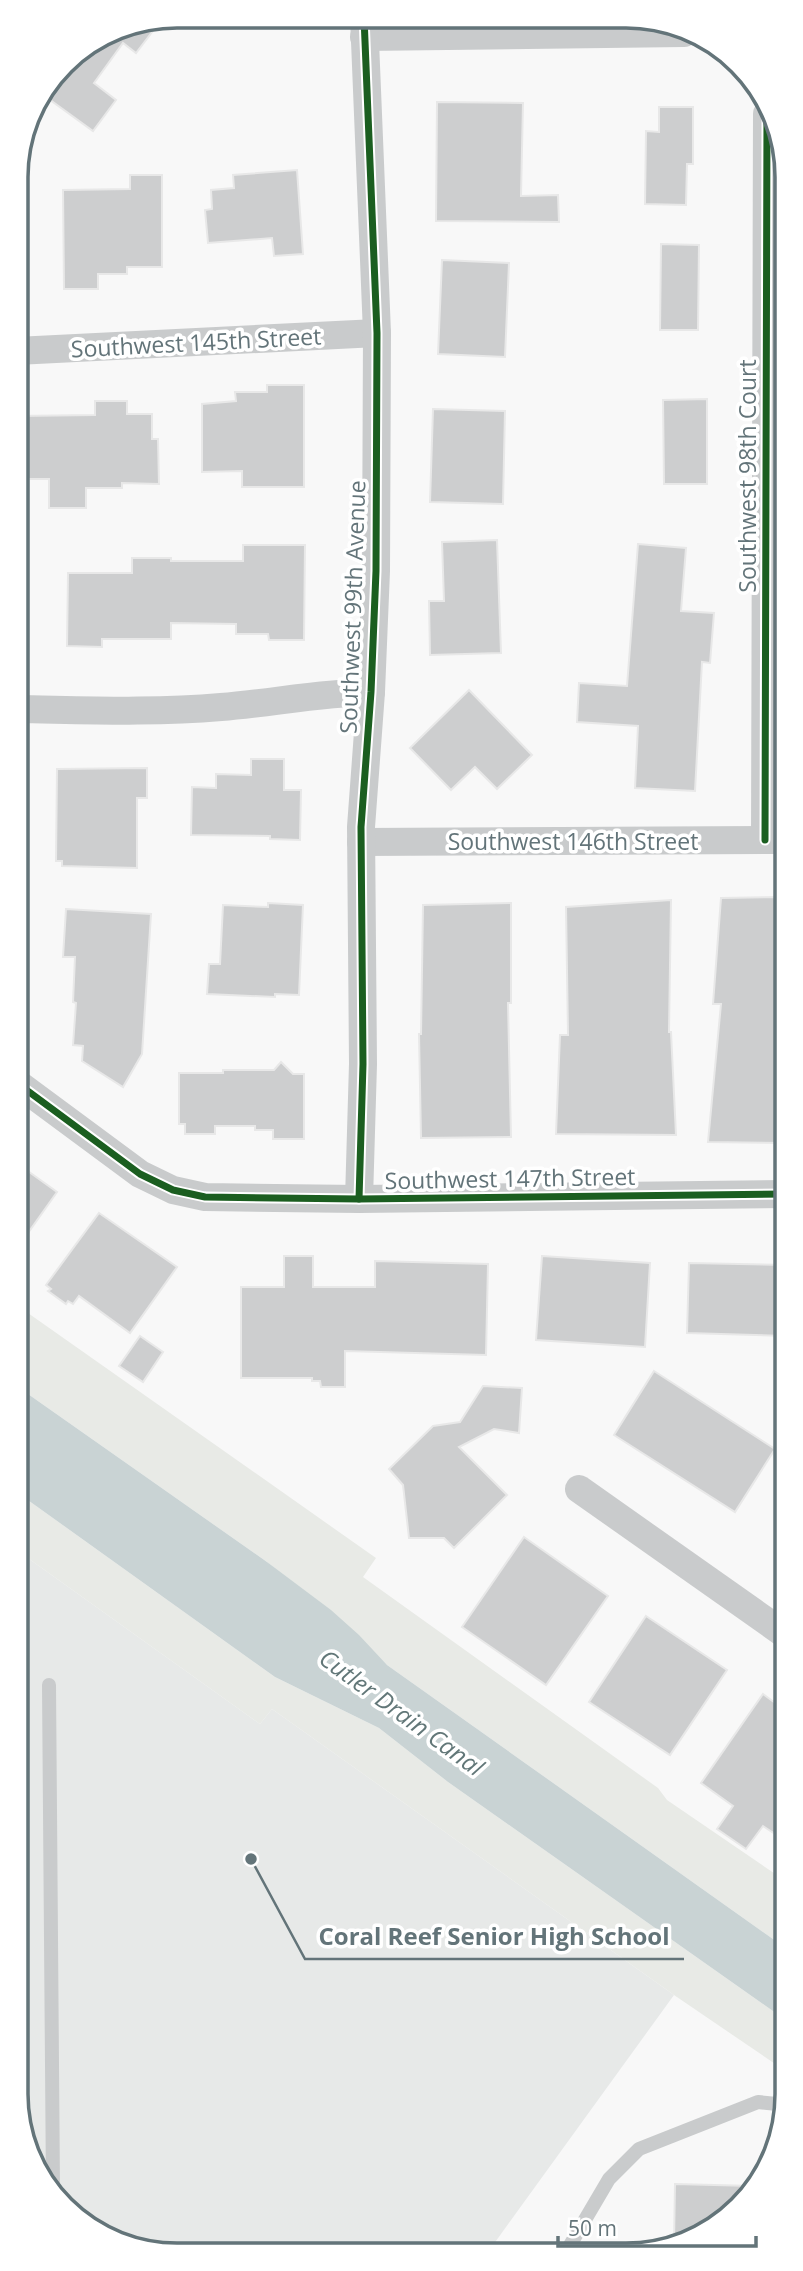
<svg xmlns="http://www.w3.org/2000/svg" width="803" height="2271" font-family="'Open Sans',sans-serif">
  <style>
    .built { fill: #e7e9e8 }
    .green { fill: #e8eae6 }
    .water { fill: #c9d3d4 }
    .building { fill: #cdcecf; stroke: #e8e8e8; stroke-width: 2 }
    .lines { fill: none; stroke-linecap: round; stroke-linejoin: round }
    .lane { stroke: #c9cbcc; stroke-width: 14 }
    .street { stroke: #c9cbcc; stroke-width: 28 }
    .cycleway-casing { stroke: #fff; stroke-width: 11 }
    .cycleway { stroke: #1b5e20; stroke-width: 7 }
    .labels { text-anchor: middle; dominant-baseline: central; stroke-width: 7; stroke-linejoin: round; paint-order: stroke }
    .street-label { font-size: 23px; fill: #637479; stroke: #fff }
    .water-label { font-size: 24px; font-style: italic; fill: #627778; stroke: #fff }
    .rim { fill: none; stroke: #637479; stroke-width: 3.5 }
    .leader { fill: none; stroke: #637479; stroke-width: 2.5 }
    .callout-dot { fill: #637479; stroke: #fff; stroke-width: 2.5 }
    .callout-label { font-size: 24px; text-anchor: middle; font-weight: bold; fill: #637479; stroke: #fff; stroke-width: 7; stroke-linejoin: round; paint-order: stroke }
  </style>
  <rect width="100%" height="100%" fill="#f8f8f8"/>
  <path class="built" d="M18,1551L260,1724L272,1709L674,1995L488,2252H146L63,2208L19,2126Z"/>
  <g class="green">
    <path d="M18,1306L376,1558L363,1577L658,1788L667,1800L787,1882V1949L387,1665L267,1562L18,1387Z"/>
    <path d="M18,1493L275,1677L379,1728L448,1782L787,2021V2072L674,1995L272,1709L260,1724L18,1551Z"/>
  </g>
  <path class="water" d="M18,1387L267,1562L331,1610L359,1635L387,1665L787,1949V2021L448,1782L379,1728L275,1677L18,1493Z"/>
  <g class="building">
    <path d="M162,19L136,53L123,43L94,83L116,100L93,131L42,94L71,56L116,28Z"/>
    <path d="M437,102L523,103L521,196L558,195L559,222L436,221Z"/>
    <path d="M659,107H693V164H687L686,205L645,204L646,131L659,132Z"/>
    <path d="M297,170L303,254L274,256L272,238L208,243L205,210L212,209L211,190L234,188L233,175Z"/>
    <path d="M130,175H162V267H127V274H98V289H64L63,190L130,189Z"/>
    <path d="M661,244L699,245L698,330H660Z"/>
    <path d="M442,260L509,263L505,357L438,354Z"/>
    <path d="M267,385H304V487H242V471L202,472V404L236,401L235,392H267Z"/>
    <path d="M707,399V484H664L663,400Z"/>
    <path d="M95,401H127V414H152V439H158L159,484L122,483V488H86V508H49V479H17L16,416L95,415Z"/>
    <path d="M433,409L505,411L503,504L430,502Z"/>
    <path d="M497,540L501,653L430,655L429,601H444L442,542Z"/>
    <path d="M638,544L686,548L681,611L714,613L710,663L702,662L695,791L635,788L638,726L577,722L579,683L627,686Z"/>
    <path d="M243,545H305L304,640H269L268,634H236V624L171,623V639H102V647L67,646L68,573H132V558H171V561H243Z"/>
    <path d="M469,690L532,755L497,789L475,767L451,790L410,748Z"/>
    <path d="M251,759H284V790H301L300,840L270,839V836L191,835L192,787L216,788V774L251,775Z"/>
    <path d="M147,768V798H137V868L62,866V861H56L57,769Z"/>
    <path d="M785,897L786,1143L708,1142L721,1004H713L721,898Z"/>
    <path d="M671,900L669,1032H671L676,1135L556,1134L560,1035H568L566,907Z"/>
    <path d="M268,903L303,905L299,995L275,994V997L207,994L209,964H220L223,905L268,907Z"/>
    <path d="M511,903V1003H508L511,1137L421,1138L419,1034H421L423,905Z"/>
    <path d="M66,909L151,914L142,1054L123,1087L82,1061L83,1046L73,1045L76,1003L73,1002L75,957H63Z"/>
    <path d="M281,1062L293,1074H304V1139H273V1130H255V1126H215V1134H185V1124H179V1073H223V1070H274Z"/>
    <path d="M18,1164L57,1192L18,1247Z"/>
    <path d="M99,1213L177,1267L130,1333L79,1296L73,1304L68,1301L66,1304L48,1291L51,1289L46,1285Z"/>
    <path d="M284,1256H313V1287H375V1261L488,1264L486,1355L345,1351V1387H321L320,1381H312V1378H241V1287H284Z"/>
    <path d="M542,1256L650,1263L645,1347L536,1340Z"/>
    <path d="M689,1263L786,1265V1336L687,1333Z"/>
    <path d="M140,1336L163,1352L143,1382L119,1366Z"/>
    <path d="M654,1371L775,1449L735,1512L614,1435Z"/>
    <path d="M483,1386L522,1388L519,1433L494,1429L459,1447L507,1495L454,1548L444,1538H409L403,1485L389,1469L433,1426L460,1422Z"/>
    <path d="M524,1537L608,1596L546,1685L462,1627Z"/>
    <path d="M646,1616L727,1670L670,1755L589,1702Z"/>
    <path d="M763,1694L786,1711L787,1842L763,1826L746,1849L717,1829L733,1806L701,1783Z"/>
    <path d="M675,2184L753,2186L747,2200L674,2242Z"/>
  </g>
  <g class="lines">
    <g class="lane">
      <path d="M49,1685L53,2190"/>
      <path d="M566,2252L609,2179L639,2149L758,2102L787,2105"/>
    </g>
    <g class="street">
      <path d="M364,37L684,33"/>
      <path d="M16,351L377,333"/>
      <path d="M17,709C85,710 153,713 221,707C271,703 320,693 371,692"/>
      <path d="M765,840L767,114"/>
      <path d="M361,842L785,840"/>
      <path d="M17,1083L140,1174L173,1190L205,1197L359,1199L786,1194"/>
      <path d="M359,1199L363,1064L361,827L371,692L376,571L377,333L364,17"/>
      <path d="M579,1489L786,1635"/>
    </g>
    <defs>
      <g id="cycleway">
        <path d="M765,840L767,114"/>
        <path d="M17,1083L140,1174L173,1190L205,1197L359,1199L786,1194"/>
        <path d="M359,1199L363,1064L361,827L371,692L376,571L377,333L364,17"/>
      </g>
    </defs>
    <use href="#cycleway" class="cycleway-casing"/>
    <use href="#cycleway" class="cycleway"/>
  </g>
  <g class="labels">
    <g class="street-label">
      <text transform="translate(196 342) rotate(-3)">Southwest 145th Street</text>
      <text transform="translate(747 476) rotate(-90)">Southwest 98th Court</text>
      <text transform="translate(352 607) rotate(-88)">Southwest 99th Avenue</text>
      <text x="573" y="841">Southwest 146th Street</text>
      <text transform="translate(510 1178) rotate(-1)">Southwest 147th Street</text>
    </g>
    <g class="water-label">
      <text transform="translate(402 1712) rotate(36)">Cutler Drain Canal</text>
    </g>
  </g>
  <path d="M0 0H803V2271H0ZM177 28H626A149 149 0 0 1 775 177V2094A149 149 0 0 1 626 2243H177A149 149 0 0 1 28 2094V177A149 149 0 0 1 177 28Z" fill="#fff" fill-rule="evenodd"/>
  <path class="rim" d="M177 28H626A149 149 0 0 1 775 177V2094A149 149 0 0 1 626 2243H177A149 149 0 0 1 28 2094V177A149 149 0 0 1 177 28Z"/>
  <path class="leader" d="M251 1859L305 1959H684"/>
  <circle class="callout-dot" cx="251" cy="1859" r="7"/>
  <g class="callout-label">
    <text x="494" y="1945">Coral Reef Senior High School</text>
  </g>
  <path d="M558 2236v10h198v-10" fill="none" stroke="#637479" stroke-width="3.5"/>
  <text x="568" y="2236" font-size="21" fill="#637479" stroke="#ffffff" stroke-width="5" paint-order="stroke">50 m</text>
</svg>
